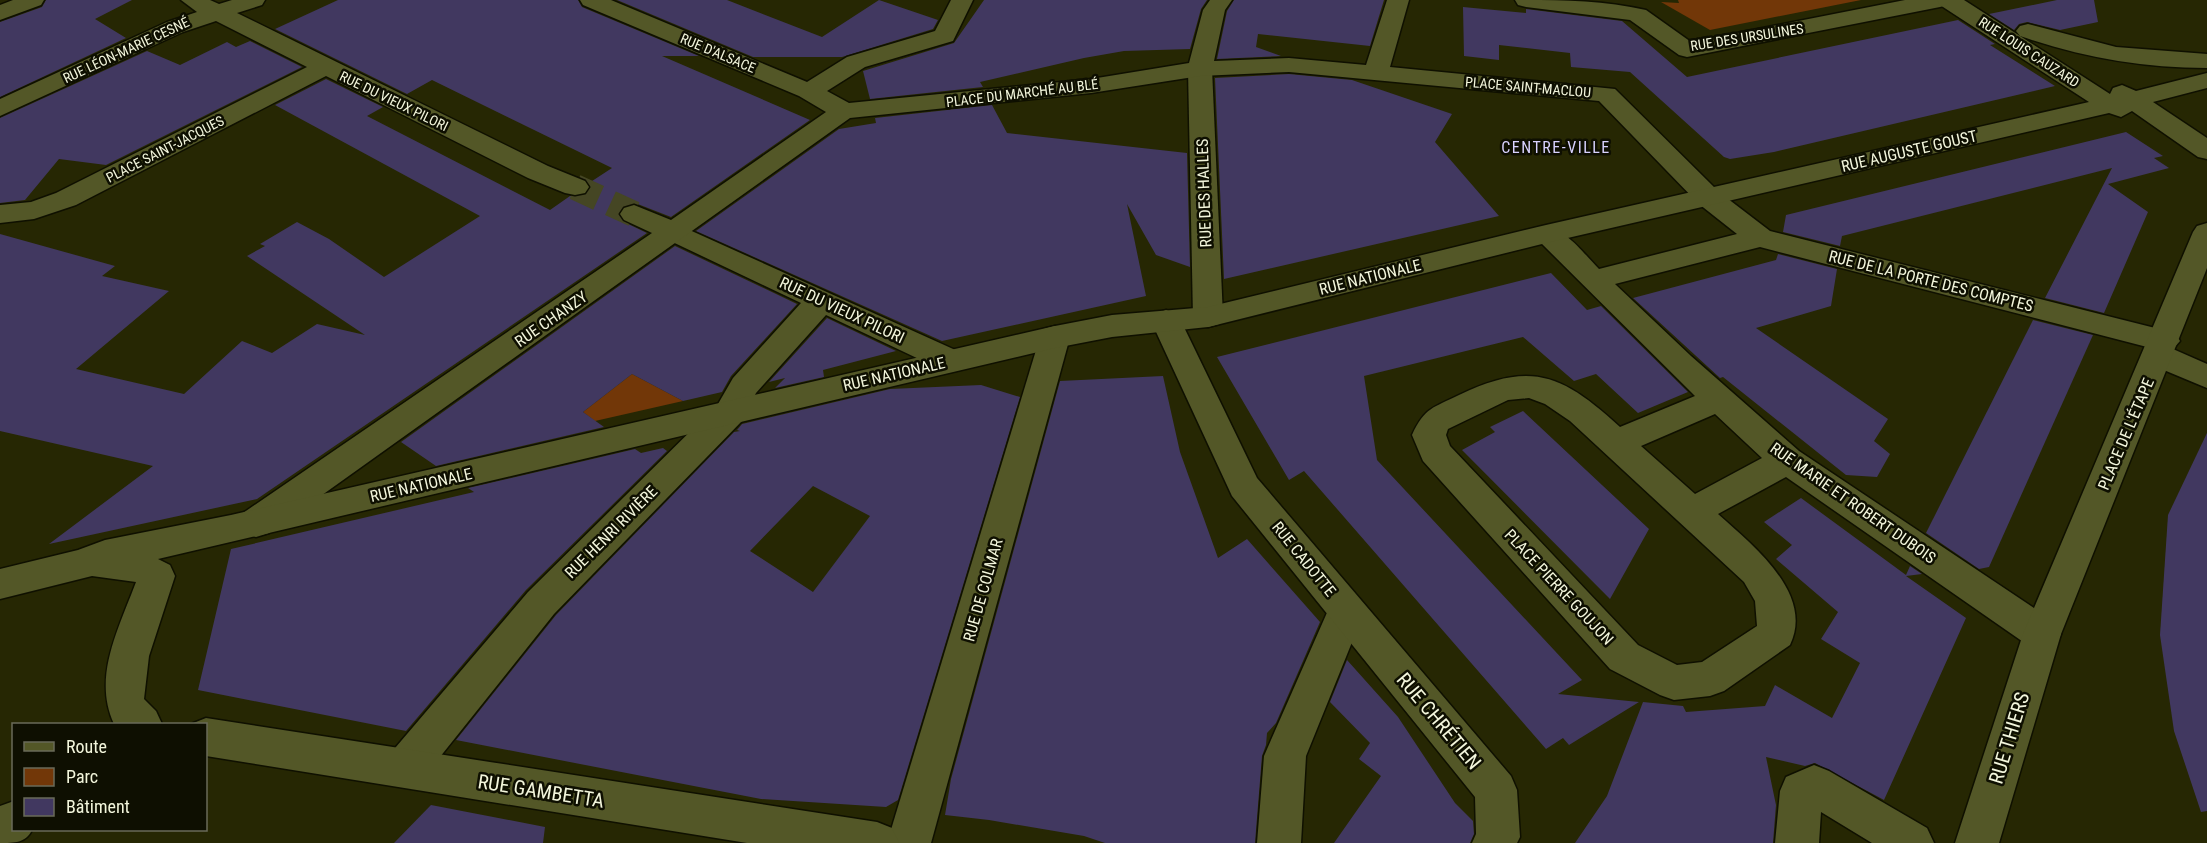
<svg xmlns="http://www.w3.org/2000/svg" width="2207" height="843" font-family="'Roboto Condensed',sans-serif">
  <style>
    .green { fill: #723708 }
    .building { fill: #413860; fill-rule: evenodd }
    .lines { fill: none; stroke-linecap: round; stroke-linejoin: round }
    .minor-tunnel { stroke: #454624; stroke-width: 26; stroke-dasharray: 26 13; stroke-linecap: butt }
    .pedestrian-casing { stroke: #0f1000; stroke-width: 3 }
    .minor-casing { stroke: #0f1000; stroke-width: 3 }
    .secondary-casing { stroke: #0f1000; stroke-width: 3 }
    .pedestrian { fill: #535727; fill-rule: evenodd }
    .minor { fill: #535727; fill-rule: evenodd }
    .secondary { fill: #535727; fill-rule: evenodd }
    .labels { text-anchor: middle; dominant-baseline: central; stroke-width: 5; stroke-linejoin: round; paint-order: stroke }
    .far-street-label { font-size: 14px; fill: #f3f6dc; stroke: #0e0f01 }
    .far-quarter-label { font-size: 16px; letter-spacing: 1.5px; fill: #d9d2fe; stroke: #0e0f01 }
    .street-label { font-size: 16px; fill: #f3f6dc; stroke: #0e0f01 }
    .near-street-label { font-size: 20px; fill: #f3f6dc; stroke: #0e0f01 }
  </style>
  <rect width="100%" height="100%" fill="#262703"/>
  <g class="green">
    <path d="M1678,0H1861L1710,30L1661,2L1679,3Z"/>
    <path d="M632,374L683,401L595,421L583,412Z"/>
  </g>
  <g class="building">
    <path d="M46,0H132L95,19L126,38L0,97V22L42,7Z"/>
    <path d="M338,0H578L582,7L699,56H662L810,120L671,217L635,203L623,206L618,213L622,221L647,233L257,499L49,544L153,466L0,431V234L115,266L102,276L169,291L76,369L184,394L242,341L272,353L317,324L365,335L247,256L265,246L260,244L297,222L329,239L384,277L480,216L275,105L326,79L383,107L367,116L550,210L570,196L585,195L591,188L589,183L612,168L432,80L407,94L275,29Z"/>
    <path d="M617,0H727L822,37L879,0L938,20L933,29L842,57H753Z"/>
    <path d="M984,0H1207L1201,9L1190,49L1124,51L1084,58L980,82L983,87L870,99L863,71L954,43Z"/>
    <path d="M1234,0H1384L1370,46L1258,34L1256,47L1281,56L1217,59L1227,11Z"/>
    <path d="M2057,0H2094L2098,22L2060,30L2027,22L2019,24L2014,30L1989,14Z"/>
    <path d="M1463,7L1526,13V9L1622,21L1687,77L1958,20L1995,44L1990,45L2055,86L1774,152L1730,159L1724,157L1630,72L1571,67L1570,53L1499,45V60L1464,56Z"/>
    <path d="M250,41L302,67L106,165L59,159L25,200L0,203V118L147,51L180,65L227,42L236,47Z"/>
    <path d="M1289,74L1352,80L1452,114L1435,142L1499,216L1224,279L1215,78Z"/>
    <path d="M992,105L1007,133L1187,153L1190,267L1156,255L1127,204L1146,296L942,341L696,231L839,129L876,123L875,118Z"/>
    <path d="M2126,132L2163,156L2154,158L2169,168L2108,184L2148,212L2104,313L2045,298L2112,168L1842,236L1840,246L1783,232L1786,215Z"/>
    <path d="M675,246L797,304L731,376L722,392L683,401L632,374L583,412L604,427L436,466L401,442Z"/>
    <path d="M1778,254L1837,269L1831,306L1756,328L1888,419L1874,441L1890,454L1877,477L1846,475L1723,377L1720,378L1633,298L1776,260Z"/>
    <path d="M1551,273L1587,310L1601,306L1688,392L1638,413L1596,374L1574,381L1523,337L1364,376L1377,460L1582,680L1558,694L1639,702L1569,745L1563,738L1546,749L1304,471L1289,480L1217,357Z"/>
    <path d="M827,318L896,351L823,370L824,377L775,388L785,378L769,382Z"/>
    <path d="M2033,320L2093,335L1989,567L1979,569L1926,533Z"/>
    <path d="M1163,376L1180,452L1218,558L1247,539L1320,622L1276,723L1267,733L1266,745L1262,756L1255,843H1105L1084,836L989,820L945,815L951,779L1060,381Z"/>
    <path d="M981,385L1020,397L898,800L886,807L761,799L456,740L556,615L734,432L740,431L737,430L742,424L890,389ZM813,486L870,516L813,592L750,551Z"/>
    <path d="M1523,411L1649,529L1610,599L1462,450L1495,432L1490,427Z"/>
    <path d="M2207,433V811L2201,812L2174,731L2160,635L2168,515Z"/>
    <path d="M663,448L667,451L526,590L406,731L198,690L231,549L474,492L468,488L635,449L641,453Z"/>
    <path d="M1801,498L1906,575L1910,566L1922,574L1906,576L1966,618L1884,800L1815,763L1805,766L1766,757L1776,805L1773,843H1575L1607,796L1643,702L1683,706L1686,712L1765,706L1775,685L1832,718L1860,663L1821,639L1838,612L1776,559L1792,545L1764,522Z"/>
    <path d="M1347,660L1398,717L1455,803L1473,821L1474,834L1470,843H1334L1381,776L1359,759L1370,743L1330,702Z"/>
    <path d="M431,805L545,827L543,843H394Z"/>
  </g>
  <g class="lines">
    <path class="minor-tunnel" d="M575,187L634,214"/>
    <defs>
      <g id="pedestrian">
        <path d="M1200,62L1209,64L1212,69L1223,317L1219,324L1208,327L1197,324L1193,317L1188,69L1191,64Z"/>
        <path d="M674,223L962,353L967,361L962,369L951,372L940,369L826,315L756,393L742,421L554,614L420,782L405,787L390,782L384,768L390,754L528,592L718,404L733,378L801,303L664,238L660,232L664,226Z"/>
        <path d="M1055,326L1066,329L1070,337L931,843H887L1040,337L1044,329Z"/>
        <path d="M1346,594L1359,599L1365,610L1306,756L1301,843H1257L1264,756L1333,599Z"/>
        <path d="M1814,765L1829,771L1927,828L1934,843H1872L1821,812L1819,843H1775L1780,791L1786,777Z"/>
        <path d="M14,801V830H32C26,843 14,843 0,843V806Z"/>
      </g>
      <g id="minor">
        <path d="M13,0H44L41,5L0,20V5Z"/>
        <path d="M181,0H210L219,4L232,0H265L262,5L237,13L548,166L585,181L589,187L585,193L575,195L565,193L528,178L326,76L76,205L34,219L0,223V205L31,202L56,193L307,67L216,21L183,32L0,116V99L167,22L197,12Z"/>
        <path d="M580,0H611L807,82L847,57L935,31L951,0H973L953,41L865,67L827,91L849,103L1091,79L1189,63L1203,10L1210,0H1232L1225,10L1214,61L1289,58L1366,65L1387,0H1409L1390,67L1615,89L1719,192L1770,231L2175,333L2180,341L2173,349L2207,364V388L2147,363L2142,355L2147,347L1760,247L1615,284L1691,356L1799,451L2055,622L2061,634L2055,646L2042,650L2029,646L1786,477L1718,514C1751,544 1815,593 1790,645L1724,691L1710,696L1674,700L1660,695L1610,669L1423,461L1412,435C1425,407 1433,408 1459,395C1532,360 1563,375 1620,427L1695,396L1532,234L1536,228C1561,221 1582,252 1599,269L1737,234L1699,204L1599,101L1289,72L1200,76L1091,93L850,118L269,533L256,537L243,533L238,523L243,513L652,233L624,220L620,214L624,208L634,205L671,220L826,112L799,96L583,5ZM1529,398L1545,404L1570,421L1744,582L1755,601L1757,626L1702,662L1677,665L1638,645L1450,446L1446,435L1448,429L1508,400ZM1715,414L1762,458L1695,494L1641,446Z"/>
        <path d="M1515,0C1560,0 1602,0 1646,10L1691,42L1905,0H1951L1948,5L1940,7L1687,57L1679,55L1630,20L1526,7L1518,5Z"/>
        <path d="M1166,310L1177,314L1181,321L1257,478L1511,776L1517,790L1520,837L1517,843H1472L1476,834L1475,797L1232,496L1151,321L1155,314Z"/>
      </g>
      <g id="secondary">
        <path d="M1937,0H1964L2110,94L2113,88L2122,85L2136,91L2207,73V88L2153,102L2207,138V159L2198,157L2132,111L2121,117L2109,113L1546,243L1208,327L1112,337L1055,348L158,559L170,565L175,576L149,656L144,699L156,711L162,724H114C92,677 119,628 136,582L92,576L0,599V569L78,550L105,540L231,515L1055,326L1112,315L1208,307L1546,225L2089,102L1940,5Z"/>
        <path d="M2028,24L2116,47L2207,54V68C2142,68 2081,57 2020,36L2016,31L2020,26Z"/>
        <path d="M2207,223V268L2061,634L1999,843H1955L2023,634L2193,232L2197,226Z"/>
        <path d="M206,718L877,822L892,828L899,843H747L206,756V724H191Z"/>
      </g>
    </defs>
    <use href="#pedestrian" class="pedestrian-casing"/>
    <use href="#minor" class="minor-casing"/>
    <use href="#secondary" class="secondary-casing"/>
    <use href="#pedestrian" class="pedestrian"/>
    <use href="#minor" class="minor"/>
    <use href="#secondary" class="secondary"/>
  </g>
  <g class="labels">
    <g class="far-street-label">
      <text transform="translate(1747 37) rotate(-9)">RUE DES URSULINES</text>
      <text transform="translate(126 50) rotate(-25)">RUE LÉON-MARIE CESNÉ</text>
      <text transform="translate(2029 52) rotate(33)">RUE LOUIS CAUZARD</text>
      <text transform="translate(718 53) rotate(23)">RUE D'ALSACE</text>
      <text transform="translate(1528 87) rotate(5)">PLACE SAINT-MACLOU</text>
      <text transform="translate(1022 93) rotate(-7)">PLACE DU MARCHÉ AU BLÉ</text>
      <text transform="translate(394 101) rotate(26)">RUE DU VIEUX PILORI</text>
      <text transform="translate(165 149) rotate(-27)">PLACE SAINT-JACQUES</text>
    </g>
    <g class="far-quarter-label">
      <text x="1556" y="147">CENTRE-VILLE</text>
    </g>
    <g class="street-label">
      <text transform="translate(1909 151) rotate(-13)">RUE AUGUSTE GOUST</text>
      <text transform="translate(1204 193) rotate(-92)">RUE DES HALLES</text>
      <text transform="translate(1370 277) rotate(-14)">RUE NATIONALE</text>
      <text transform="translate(1931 281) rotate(14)">RUE DE LA PORTE DES COMPTES</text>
      <text transform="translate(842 310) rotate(25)">RUE DU VIEUX PILORI</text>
      <text transform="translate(551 319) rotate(-35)">RUE CHANZY</text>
      <text transform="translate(894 374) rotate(-13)">RUE NATIONALE</text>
      <text transform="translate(2126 434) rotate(-67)">PLACE DE L'ÉTAPE</text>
      <text transform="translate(421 485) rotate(-13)">RUE NATIONALE</text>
      <text transform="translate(1853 503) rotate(35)">RUE MARIE ET ROBERT DUBOIS</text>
      <text transform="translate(611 532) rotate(-45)">RUE HENRI RIVIÈRE</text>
      <text transform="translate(1304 559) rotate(51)">RUE CADOTTE</text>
      <text transform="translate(1559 587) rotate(47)">PLACE PIERRE GOUJON</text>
      <text transform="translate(983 590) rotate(-74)">RUE DE COLMAR</text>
    </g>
    <g class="near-street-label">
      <text transform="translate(1439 721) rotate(50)">RUE CHRÉTIEN</text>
      <text transform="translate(2009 738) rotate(-73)">RUE THIERS</text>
      <text transform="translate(541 791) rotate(9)">RUE GAMBETTA</text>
    </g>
  </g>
  <rect x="12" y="723" width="195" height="108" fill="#0e0f01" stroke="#6a6b59" stroke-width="1.5"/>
  <rect x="24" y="742" width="30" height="9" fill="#535727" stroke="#6a6b59" stroke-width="1.5"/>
  <text x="66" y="753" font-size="18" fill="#f3f6dc">Route</text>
  <rect x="24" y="768" width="30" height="18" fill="#723708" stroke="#6a6b59" stroke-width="1.5"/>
  <text x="66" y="783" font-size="18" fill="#f3f6dc">Parc</text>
  <rect x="24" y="798" width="30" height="18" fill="#413860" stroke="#6a6b59" stroke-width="1.5"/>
  <text x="66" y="813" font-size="18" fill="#f3f6dc">Bâtiment</text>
</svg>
